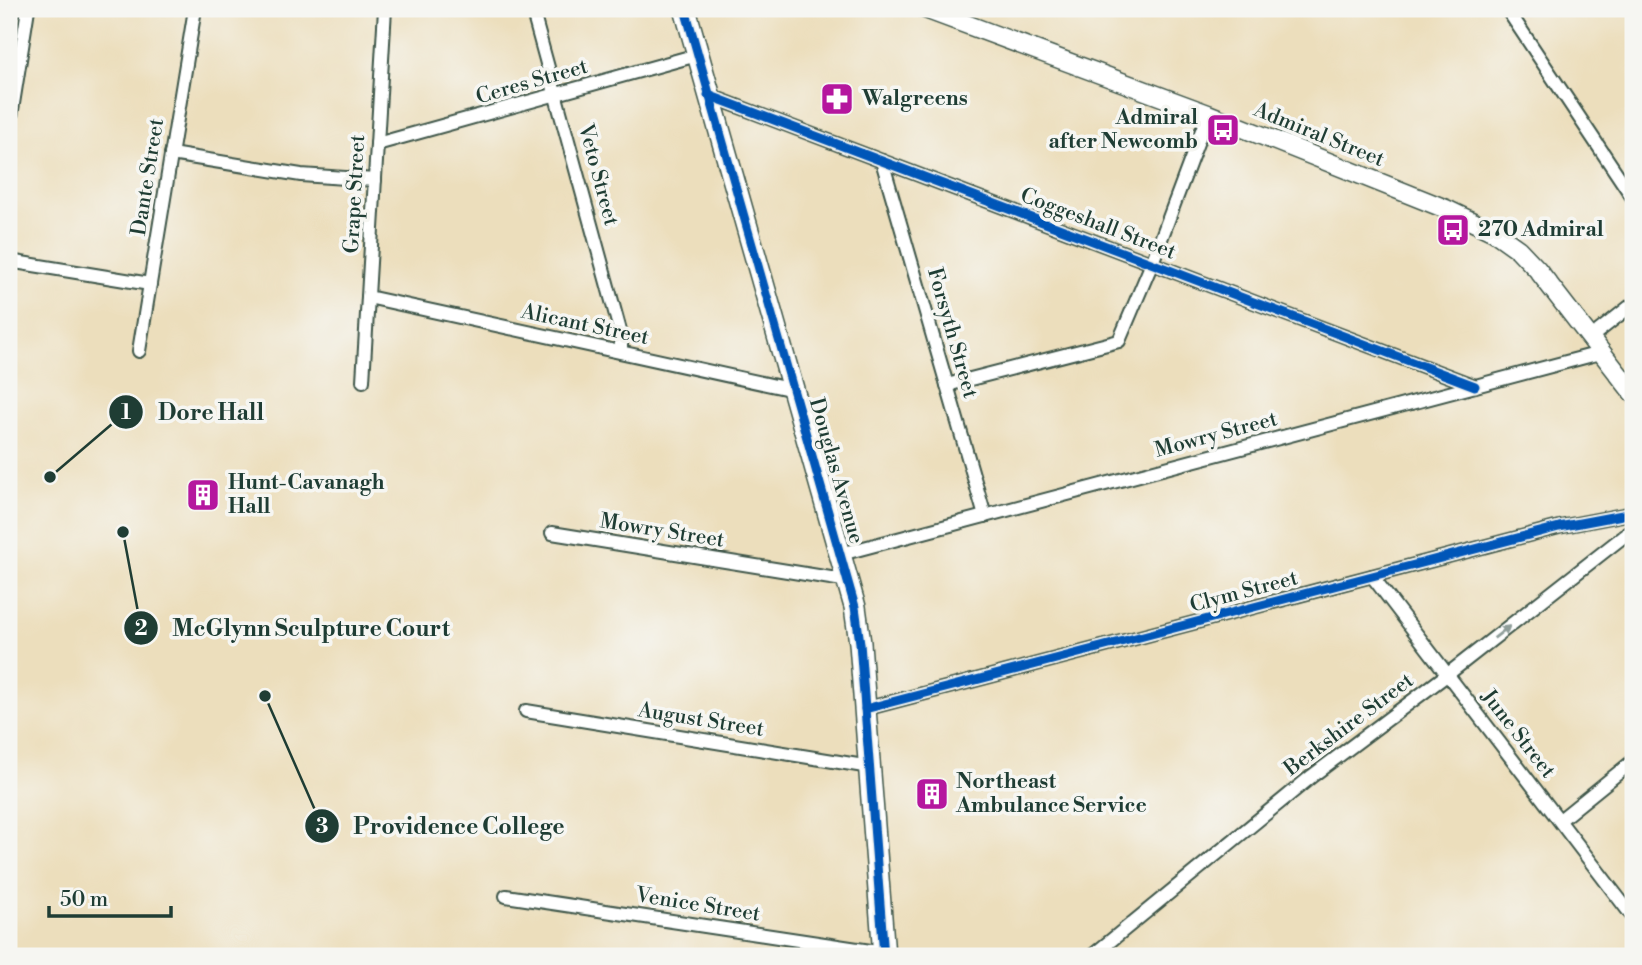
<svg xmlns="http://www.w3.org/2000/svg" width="1642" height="965" font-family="'Libre Bodoni',serif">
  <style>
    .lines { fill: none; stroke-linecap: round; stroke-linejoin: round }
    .minor-casing { stroke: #3e5548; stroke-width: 16 }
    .secondary-casing { stroke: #3e5548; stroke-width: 21 }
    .primary-casing { stroke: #3e5548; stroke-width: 24 }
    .minor { stroke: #fff; stroke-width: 12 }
    .secondary { stroke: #fff; stroke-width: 18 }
    .primary { stroke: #fff; stroke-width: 21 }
    .cycleway-casing { stroke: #f6f6f2; stroke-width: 13 }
    .cycleway { stroke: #0057b8; stroke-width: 9 }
    .oneway { fill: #8f9e9a }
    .labels { text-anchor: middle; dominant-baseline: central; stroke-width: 7; stroke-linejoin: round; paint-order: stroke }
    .street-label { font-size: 21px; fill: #1f3d34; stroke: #f6f6f2 }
    .poi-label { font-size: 21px; font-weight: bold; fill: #1f3d34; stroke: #f6f6f2; text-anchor: start }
    .leader { fill: none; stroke: #1f3d34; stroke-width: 2.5 }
    .callout-dot { fill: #1f3d34; stroke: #f6f6f2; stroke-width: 2.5 }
    .mark-label { font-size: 21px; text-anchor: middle; font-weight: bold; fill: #fff }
    .callout-label { font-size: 23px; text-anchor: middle; font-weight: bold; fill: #1f3d34; stroke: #f6f6f2; stroke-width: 7; stroke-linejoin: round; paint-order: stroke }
  </style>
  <rect width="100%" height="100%" fill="#f6f6f2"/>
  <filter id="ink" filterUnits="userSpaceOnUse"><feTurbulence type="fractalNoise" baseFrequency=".0143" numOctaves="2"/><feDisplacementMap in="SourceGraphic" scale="14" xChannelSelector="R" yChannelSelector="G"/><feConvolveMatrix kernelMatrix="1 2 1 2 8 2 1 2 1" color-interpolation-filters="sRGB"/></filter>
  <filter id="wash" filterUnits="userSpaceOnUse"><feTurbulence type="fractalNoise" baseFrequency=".00686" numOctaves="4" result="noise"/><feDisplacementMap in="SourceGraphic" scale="28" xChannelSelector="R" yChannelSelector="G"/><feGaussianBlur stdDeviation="1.57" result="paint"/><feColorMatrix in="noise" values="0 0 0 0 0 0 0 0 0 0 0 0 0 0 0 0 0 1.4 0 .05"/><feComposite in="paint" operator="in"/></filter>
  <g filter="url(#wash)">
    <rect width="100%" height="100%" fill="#ecdebc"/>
  </g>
  <g filter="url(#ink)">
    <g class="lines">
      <defs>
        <g id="minor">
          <path d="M532,9L621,334V352"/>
          <path d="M1507,9L1633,198"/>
          <path d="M708,95L1475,386"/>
          <path d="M9,129L28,9"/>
          <path d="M377,144L697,55"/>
          <path d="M171,154L301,175L375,180"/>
          <path d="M882,161L985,516"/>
          <path d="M9,261L150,284"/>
          <path d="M368,297L794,390"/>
          <path d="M1590,338L1633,304"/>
          <path d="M139,351L195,9"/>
          <path d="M363,381L385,9"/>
          <path d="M947,385L1119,341L1152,263L1208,114"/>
          <path d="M552,533L849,581"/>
          <path d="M841,554L1600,353"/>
          <path d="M1372,576L1633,917"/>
          <path d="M865,709L1559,527L1633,513"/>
          <path d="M526,711L870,767"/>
          <path d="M1560,820L1633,761"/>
          <path d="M506,896L884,953"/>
          <path d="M1092,956L1312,776L1448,674L1633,529"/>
        </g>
        <path id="secondary" d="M925,9L1208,114L1446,209L1494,232L1518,249L1537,269L1633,393"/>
        <path id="primary" d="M685,9L855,607L860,643L884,956"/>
      </defs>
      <use href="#minor" class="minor-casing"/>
      <use href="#secondary" class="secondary-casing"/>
      <use href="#primary" class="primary-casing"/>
      <use href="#minor" class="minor"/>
      <use href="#secondary" class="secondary"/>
      <use href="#primary" class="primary"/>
      <defs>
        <g id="cycleway">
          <path d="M685,9L855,607L860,643L884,956"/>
          <path d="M708,95L1475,386"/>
          <path d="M865,709L1559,527L1633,513"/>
        </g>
      </defs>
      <use href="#cycleway" class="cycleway-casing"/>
      <use href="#cycleway" class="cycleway"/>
    </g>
    <defs><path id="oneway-solid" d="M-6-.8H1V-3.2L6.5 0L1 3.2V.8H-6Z" transform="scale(1.75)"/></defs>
    <use class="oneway" href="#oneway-solid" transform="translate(1502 632) rotate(-38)"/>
  </g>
  <defs>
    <symbol id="pharmacy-square" viewBox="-11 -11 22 22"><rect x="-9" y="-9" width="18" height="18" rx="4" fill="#b5179e" stroke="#f6f6f2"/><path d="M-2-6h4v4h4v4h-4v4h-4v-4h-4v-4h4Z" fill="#fff"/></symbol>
    <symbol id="bus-square" viewBox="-11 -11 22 22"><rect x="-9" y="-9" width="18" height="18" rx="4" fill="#b5179e" stroke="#f6f6f2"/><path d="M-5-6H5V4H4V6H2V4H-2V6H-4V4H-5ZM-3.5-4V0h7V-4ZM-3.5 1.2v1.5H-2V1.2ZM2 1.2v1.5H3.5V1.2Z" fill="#fff"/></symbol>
    <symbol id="building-square" viewBox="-11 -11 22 22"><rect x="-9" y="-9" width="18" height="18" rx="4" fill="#b5179e" stroke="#f6f6f2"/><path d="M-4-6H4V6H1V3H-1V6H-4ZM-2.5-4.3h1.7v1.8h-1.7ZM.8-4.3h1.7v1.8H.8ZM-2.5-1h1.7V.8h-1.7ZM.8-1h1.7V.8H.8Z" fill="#fff"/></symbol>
  </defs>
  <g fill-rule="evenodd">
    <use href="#pharmacy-square" x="818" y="80" width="38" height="38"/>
    <use href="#bus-square" x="1204" y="111" width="38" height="38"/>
    <use href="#bus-square" x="1434" y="211" width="38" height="38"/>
    <use href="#building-square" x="184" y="476" width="38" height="38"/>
    <use href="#building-square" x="913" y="775" width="38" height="38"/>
  </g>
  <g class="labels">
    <g class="street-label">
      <text transform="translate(532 82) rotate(-16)">Ceres Street</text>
      <text transform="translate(1319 135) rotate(22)">Admiral Street</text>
      <text transform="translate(598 175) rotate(75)">Veto Street</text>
      <text transform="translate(148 177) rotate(-81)">Dante Street</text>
      <text transform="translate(355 194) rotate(-87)">Grape Street</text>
      <text transform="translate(1098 224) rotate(21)">Coggeshall Street</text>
      <text transform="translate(585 325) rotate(12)">Alicant Street</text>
      <text transform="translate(952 333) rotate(74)">Forsyth Street</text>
      <text transform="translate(1216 435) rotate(-15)">Mowry Street</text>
      <text transform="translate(836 471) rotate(74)">Douglas Avenue</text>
      <text transform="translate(662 531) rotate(9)">Mowry Street</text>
      <text transform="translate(1244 592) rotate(-15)">Clym Street</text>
      <text transform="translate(701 720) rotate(9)">August Street</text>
      <text transform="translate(1349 725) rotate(-37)">Berkshire Street</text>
      <text transform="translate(1518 734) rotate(52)">June Street</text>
      <text transform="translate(698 905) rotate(9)">Venice Street</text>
    </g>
    <g class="poi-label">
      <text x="862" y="99">Walgreens</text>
      <text x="1198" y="118" text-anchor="end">Admiral<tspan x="1198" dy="24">after Newcomb</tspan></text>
      <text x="1478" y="230">270 Admiral</text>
      <text x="228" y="483">Hunt-Cavanagh<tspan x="228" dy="24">Hall</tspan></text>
      <text x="956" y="782">Northeast<tspan x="956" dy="24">Ambulance Service</tspan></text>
    </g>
  </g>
  <path class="leader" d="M50 477L126 412M123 532L141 628M265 696L322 826"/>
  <g class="callout-dot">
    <circle cx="50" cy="477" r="7"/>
    <circle cx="123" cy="532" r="7"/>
    <circle cx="265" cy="696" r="7"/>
    <circle cx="126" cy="412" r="18"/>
    <circle cx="141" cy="628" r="18"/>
    <circle cx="322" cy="826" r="18"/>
  </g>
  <g class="mark-label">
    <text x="126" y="419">1</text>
    <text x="141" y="635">2</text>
    <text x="322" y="833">3</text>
  </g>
  <g class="callout-label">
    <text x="211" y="420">Dore Hall</text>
    <text x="311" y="636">McGlynn Sculpture Court</text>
    <text x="459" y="834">Providence College</text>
  </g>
  <rect width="1642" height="965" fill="none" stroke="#f6f6f2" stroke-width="35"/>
  <path d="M49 906v10h122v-10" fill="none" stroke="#1f3d34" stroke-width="3.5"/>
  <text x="60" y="906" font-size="21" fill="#1f3d34" stroke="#f6f6f2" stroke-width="5" paint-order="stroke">50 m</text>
</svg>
